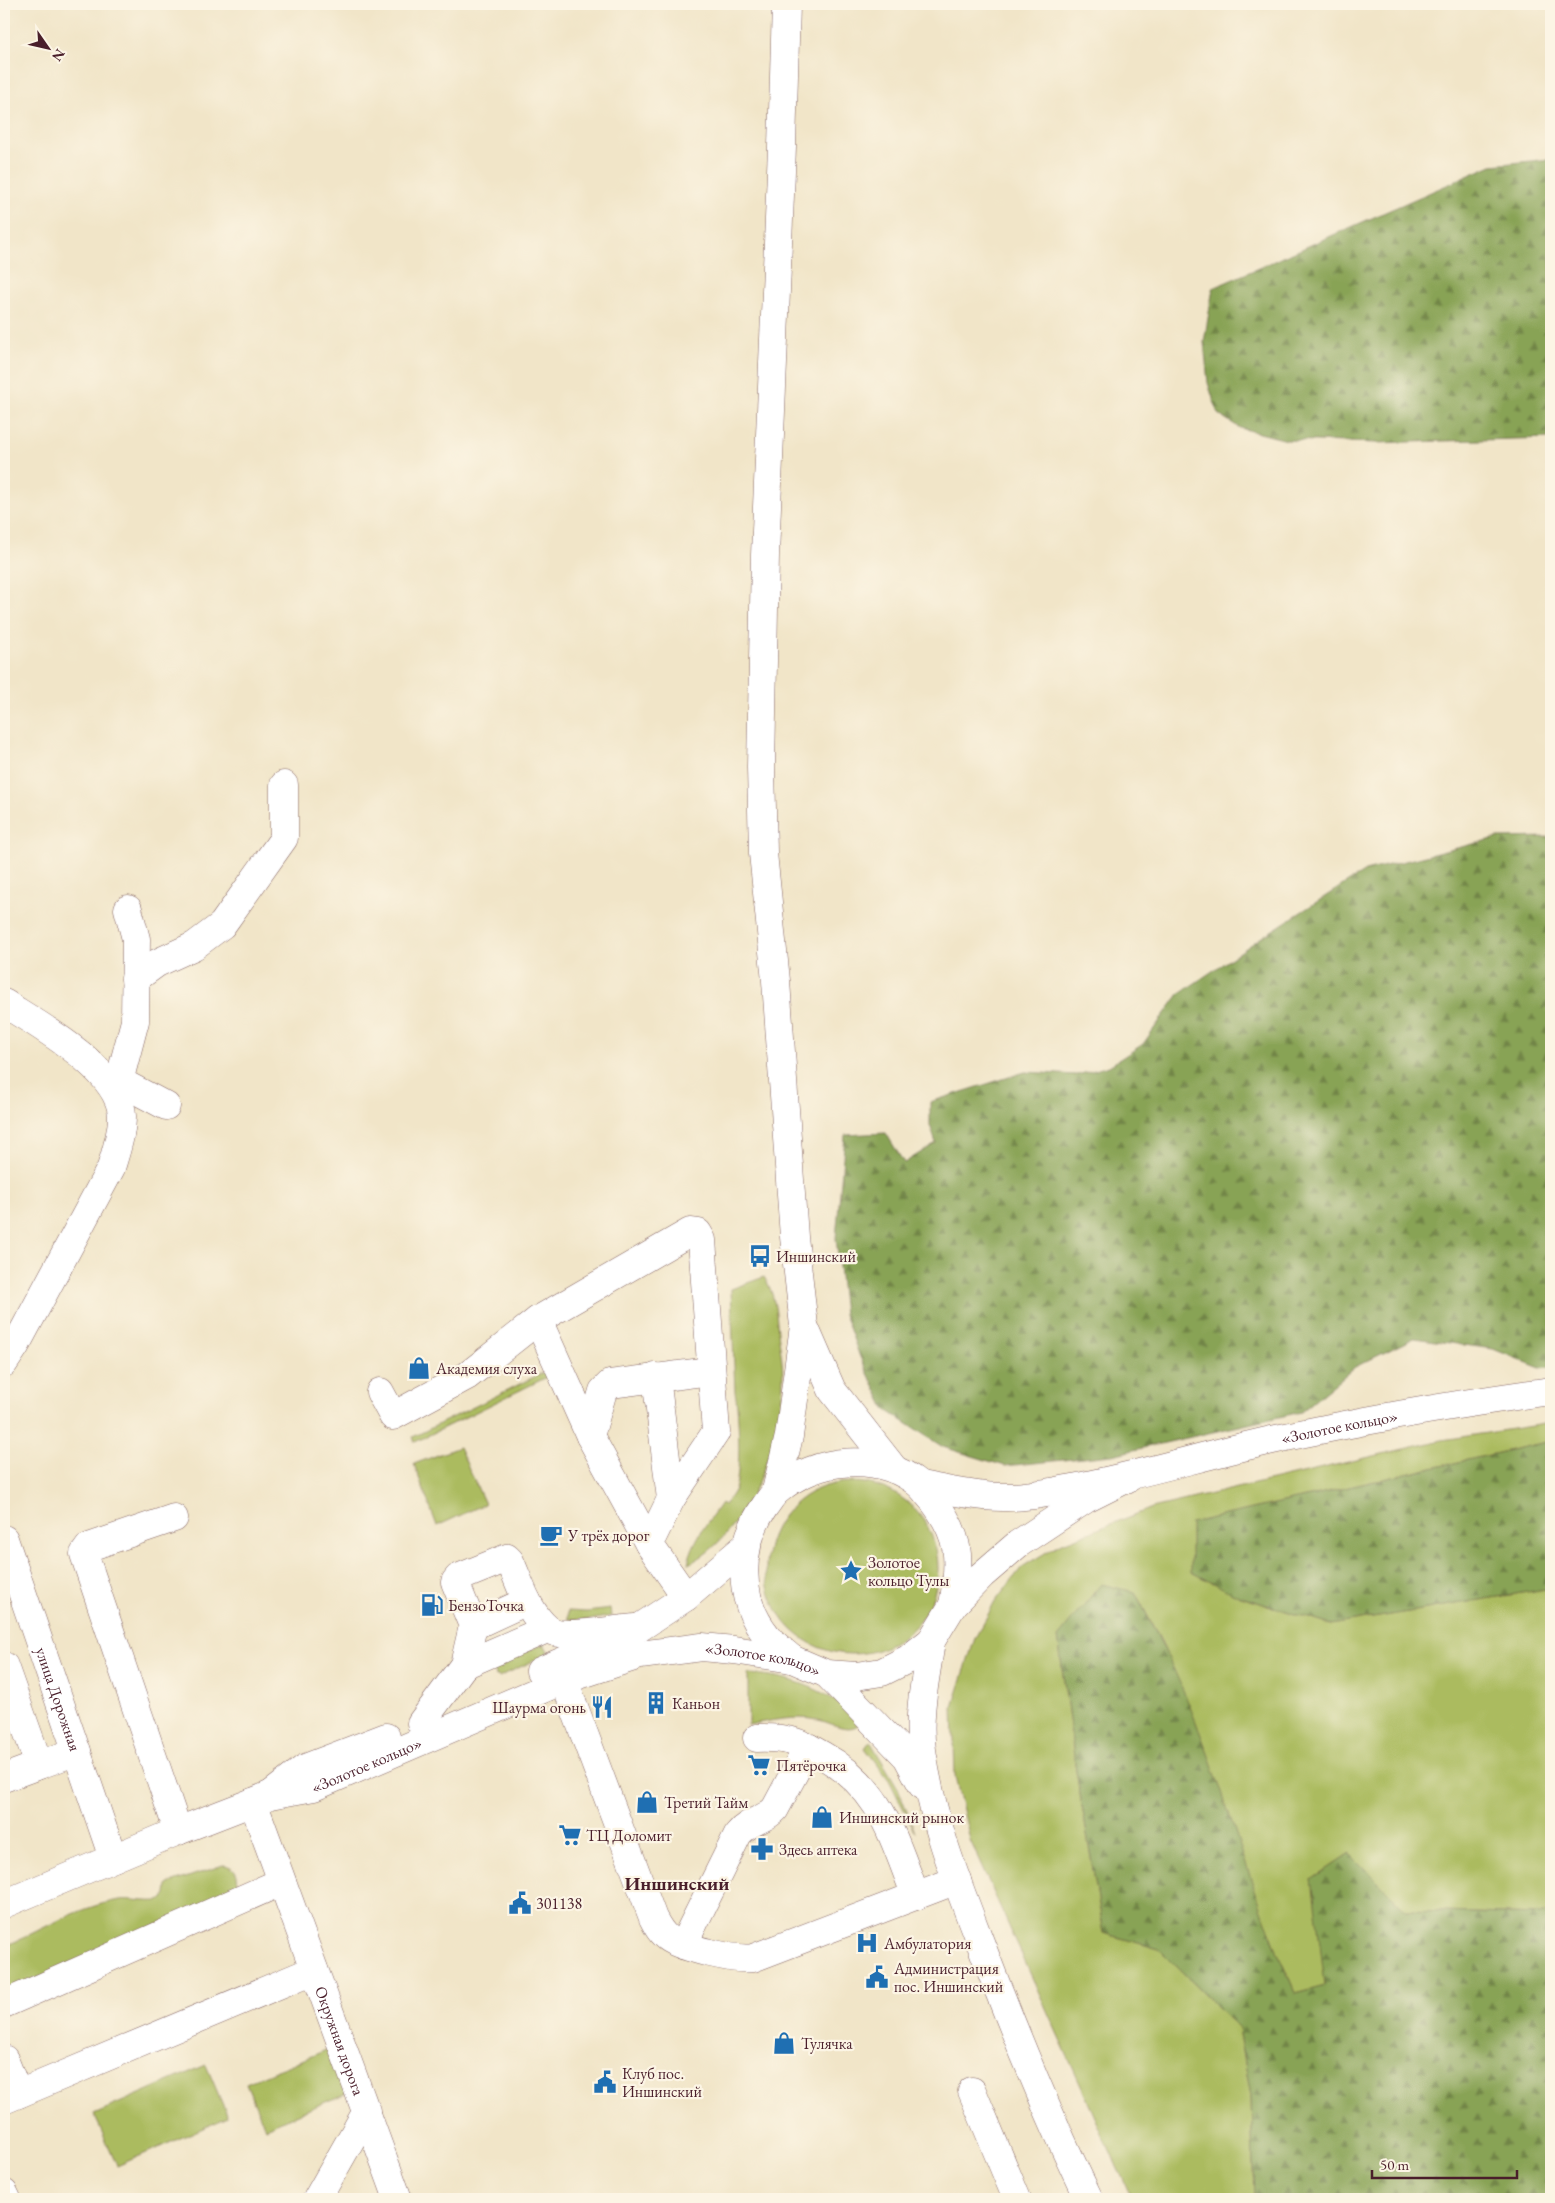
<svg xmlns="http://www.w3.org/2000/svg" width="1555" height="2203" font-family="'EB Garamond',serif">
  <style>
    .green { fill: #abbb5e; stroke: #7a6d44 }
    .forest { fill: url(#forest-firs); stroke: #696140 }
    .lines { fill: none; stroke-linecap: round; stroke-linejoin: round }
    .minor-casing { stroke: #846462; stroke-width: 29 }
    .major-casing { stroke: #846462; stroke-width: 29 }
    .highway-casing { stroke: #846462; stroke-width: 29 }
    .minor { stroke: #fff; stroke-width: 28 }
    .major { stroke: #fff; stroke-width: 28 }
    .highway { stroke: #fff; stroke-width: 28 }
    .labels { text-anchor: middle; dominant-baseline: central; stroke-width: 4.5; stroke-linejoin: round; paint-order: stroke }
    .poi-label { font-size: 16px; fill: #4a1f2b; stroke: #fcf5e5; text-anchor: start }
    .street-label { font-size: 16px; fill: #4a1f2b; stroke: #fcf5e5 }
    .quarter-label { font-size: 19px; font-weight: bold; fill: #4a1f2b; stroke: #fcf5e5 }
  </style>
  <defs>
    <pattern id="forest-firs" width="22" height="20" patternUnits="userSpaceOnUse" patternTransform="scale(1.25)"><rect width="22" height="20" fill="#88a355"/><path d="M5 1l3.5 6h-7zM16 11l3.5 6h-7z" fill="#718447"/></pattern>
  </defs>
  <rect width="100%" height="100%" fill="#fcf5e5"/>
  <filter id="ink" filterUnits="userSpaceOnUse"><feTurbulence type="fractalNoise" baseFrequency=".02" numOctaves="2"/><feDisplacementMap in="SourceGraphic" scale="10" xChannelSelector="R" yChannelSelector="G"/><feConvolveMatrix kernelMatrix="1 2 1 2 8 2 1 2 1" color-interpolation-filters="sRGB"/></filter>
  <filter id="wash" filterUnits="userSpaceOnUse"><feTurbulence type="fractalNoise" baseFrequency=".0096" numOctaves="4" result="noise"/><feDisplacementMap in="SourceGraphic" scale="20" xChannelSelector="R" yChannelSelector="G"/><feGaussianBlur stdDeviation="1.12" result="paint"/><feColorMatrix in="noise" values="0 0 0 0 0 0 0 0 0 0 0 0 0 0 0 0 0 1.4 0 .05"/><feComposite in="paint" operator="in"/></filter>
  <g filter="url(#wash)">
    <rect width="100%" height="100%" fill="#f1e5c8"/>
    <g class="green">
      <path d="M764,1277C775,1293 776,1313 778,1332C780,1347 783,1363 783,1378C783,1438 746,1538 688,1564C692,1541 708,1522 721,1503L724,1505C728,1500 732,1495 735,1489C741,1474 739,1409 735,1392L731,1289Z"/>
      <path d="M544,1372L547,1377L415,1442L413,1437Z"/>
      <path d="M1551,1423V1441L1192,1523L1238,1596L1331,1625L1551,1588V1911L1540,1915L1407,1911L1350,1854L1313,1879L1326,1985L1295,1993L1270,1935L1162,1643L1135,1592L1058,1637L1076,1771L1104,1933L1159,1949L1239,2028L1251,2097L1254,2199H1132L970,1840L955,1776L953,1707L975,1638L995,1602L1022,1567L1060,1544L1152,1508L1442,1440Z"/>
      <path d="M459,1447L485,1504L437,1526L414,1464Z"/>
      <circle cx="852" cy="1568" r="86"/>
      <path d="M610,1609L611,1616L590,1620L568,1619V1611L587,1612Z"/>
      <path d="M544,1644L548,1651L546,1655L499,1677L495,1675L493,1670L495,1664Z"/>
      <path d="M748,1674C779,1675 812,1684 837,1702C845,1707 852,1718 858,1725C847,1733 830,1722 818,1720C794,1715 770,1721 748,1725Z"/>
      <path d="M870,1741L898,1788L915,1832L889,1780L865,1748Z"/>
      <path d="M223,1865C237,1866 241,1878 234,1890L4,1993V1948L10,1944C45,1928 81,1906 120,1900C130,1898 159,1905 164,1898C168,1894 165,1889 168,1884Z"/>
      <path d="M331,2048L349,2092L265,2128L246,2083Z"/>
      <path d="M206,2065L228,2117L117,2166L94,2114Z"/>
    </g>
    <g class="forest">
      <path d="M1551,159V438L1376,443L1287,440L1240,428L1218,414L1208,383L1204,342L1213,288L1492,165Z"/>
      <path d="M1551,837V1367L1540,1368L1493,1349L1414,1338L1355,1367L1301,1412L1112,1455L1005,1466L943,1447L886,1410L860,1357L844,1314L836,1238L845,1135L886,1133L904,1163L936,1143L930,1125V1102L1025,1072L1077,1075L1109,1066L1143,1044L1179,994L1262,937L1365,871L1497,838Z"/>
      <path d="M1551,1441V1588L1331,1625L1238,1596L1191,1572V1523Z"/>
      <path d="M1101,1584L1135,1592C1157,1634 1179,1677 1196,1722C1232,1812 1255,1905 1295,1993L1325,1985L1312,1879L1350,1854L1407,1911L1540,1915L1551,1911V2199H1254L1251,2097L1239,2028L1159,1949L1104,1933L1076,1771L1058,1637Z"/>
    </g>
  </g>
  <g filter="url(#ink)">
    <g class="lines">
      <defs>
        <g id="minor">
          <path d="M135,979L157,963L194,946L222,925L284,838V785"/>
          <path d="M4,1003C38,1025 121,1070 122,1116C122,1134 116,1151 111,1168L16,1345L4,1363"/>
          <path d="M119,1081L166,1106"/>
          <path d="M116,1093L135,1021L136,939L128,909"/>
          <path d="M538,1320L590,1436L649,1544L686,1597"/>
          <path d="M656,1377L671,1499"/>
          <path d="M380,1392L393,1416L467,1376L538,1320L690,1232L698,1233L702,1240L716,1432L671,1499L649,1544"/>
          <path d="M590,1436L603,1391L610,1384L710,1371"/>
          <path d="M174,1518L89,1547L84,1554L178,1831"/>
          <path id="s1" d="M4,1539L113,1858"/>
          <path d="M473,1626L527,1601"/>
          <path d="M464,1665L547,1629"/>
          <path d="M4,1666L39,1765L77,1751"/>
          <path d="M564,1680L653,1918C657,1926 661,1934 669,1939C684,1948 736,1961 753,1958L957,1880"/>
          <path d="M421,1723L464,1665L473,1626L455,1582L458,1578L507,1558L510,1561C520,1583 528,1613 548,1629C562,1640 617,1629 635,1628"/>
          <path d="M757,1738C785,1737 798,1741 822,1755C882,1788 892,1836 916,1896"/>
          <path d="M4,1778L39,1765"/>
          <path id="s2" d="M253,1802L398,2199"/>
          <path d="M683,1945L738,1834C748,1821 765,1820 775,1809L808,1747"/>
          <path d="M4,2004L281,1882"/>
          <path d="M4,2059L18,2094"/>
          <path d="M972,2091L1017,2199"/>
          <path d="M4,2100L314,1970"/>
          <path d="M4,2193L7,2199"/>
          <path d="M317,2199L367,2111"/>
        </g>
        <g id="major">
          <path d="M805,1328L832,1390L894,1469"/>
          <path d="M776,1491L789,1436L804,1326L794,1237L776,981L763,853L761,767L765,555L782,147L786,4"/>
          <path d="M931,1641C926,1677 917,1715 922,1750C931,1817 956,1880 980,1942C1013,2029 1048,2115 1089,2199"/>
          <path d="M827,1674L907,1757L922,1785"/>
        </g>
        <g id="highway">
          <path id="s3" d="M920,1485C947,1490 975,1497 1002,1497C1026,1498 1050,1492 1073,1488C1140,1475 1205,1455 1272,1440C1364,1420 1457,1404 1551,1391"/>
          <path d="M792,1659C783,1651 773,1644 767,1636C736,1598 738,1544 765,1506C769,1501 772,1495 777,1491C815,1457 880,1451 920,1485C924,1489 928,1495 932,1499C961,1536 961,1560 953,1605"/>
          <path d="M540,1671L639,1628L686,1597L746,1546"/>
          <path d="M273,1793L305,1768L386,1737"/>
          <path id="s4" d="M4,1904L178,1831L253,1802L270,1795L314,1787L564,1680L640,1655L702,1647L734,1650L792,1659L827,1674L856,1676L882,1672L908,1659L931,1641L953,1605L982,1575L1018,1544L1086,1499L1130,1477"/>
        </g>
      </defs>
      <use href="#minor" class="minor-casing"/>
      <use href="#major" class="major-casing"/>
      <use href="#highway" class="highway-casing"/>
      <use href="#minor" class="minor"/>
      <use href="#major" class="major"/>
      <use href="#highway" class="highway"/>
    </g>
  </g>
  <defs>
    <symbol id="bus-bare" viewBox="-9 -9 18 18"><path d="M-5-6H5V4H4V6H2V4H-2V6H-4V4H-5ZM-3.5-4V0h7V-4ZM-3.5 1.2v1.5H-2V1.2ZM2 1.2v1.5H3.5V1.2Z" fill="#1f6fb2" stroke="#fcf5e5" stroke-width="2.5" paint-order="stroke"/></symbol>
    <symbol id="shop-bare" viewBox="-9 -9 18 18"><path d="M-5-2.5h2.3a2.7 3.5 0 0 1 5.4 0H5L5.5 6h-11ZM-1.5-2.5h3a1.5 2.3 0 0 0-3 0Z" fill="#1f6fb2" stroke="#fcf5e5" stroke-width="2.5" paint-order="stroke"/></symbol>
    <symbol id="cafe-bare" viewBox="-9 -9 18 18"><path d="M-5.5-4.5H6V0H3Q3 3.5 0 3.5H-2.5Q-5.5 3.5-5.5 0ZM3-3.2v2h1.7v-2ZM-6 4.5H4V6H-6Z" fill="#1f6fb2" stroke="#fcf5e5" stroke-width="2.5" paint-order="stroke"/></symbol>
    <symbol id="sight-bare" viewBox="-9 -9 18 18"><path d="M0-6L1.8-2.2L6-1.7L2.9 1.2L3.7 5.4L0 3.3L-3.7 5.4L-2.9 1.2L-6-1.7L-1.8-2.2Z" fill="#1f6fb2" stroke="#fcf5e5" stroke-width="2.5" paint-order="stroke"/></symbol>
    <symbol id="fuel-bare" viewBox="-9 -9 18 18"><path d="M-5.5-6h7V0h2V4h1.3V-2.5L3-4.5l.8-.8L6-3V5H2.5V1h-1V6h-7ZM-4.2-4.7v3.2H.2V-4.7Z" fill="#1f6fb2" stroke="#fcf5e5" stroke-width="2.5" paint-order="stroke"/></symbol>
    <symbol id="building-bare" viewBox="-9 -9 18 18"><path d="M-4-6H4V6H1V3H-1V6H-4ZM-2.5-4.3h1.7v1.8h-1.7ZM.8-4.3h1.7v1.8H.8ZM-2.5-1h1.7V.8h-1.7ZM.8-1h1.7V.8H.8Z" fill="#1f6fb2" stroke="#fcf5e5" stroke-width="2.5" paint-order="stroke"/></symbol>
    <symbol id="restaurant-bare" viewBox="-9 -9 18 18"><path d="M-5-6h1v4h1v-4h1v4h1v-4h1v5L-1.5 .5V6h-2V.5L-5-1ZM5-6V6H3V1.5H1.5Q1.5-4 5-6Z" fill="#1f6fb2" stroke="#fcf5e5" stroke-width="2.5" paint-order="stroke"/></symbol>
    <symbol id="supermarket-bare" viewBox="-9 -9 18 18"><path d="M-6-5.5h2.5l.6 2H6L4.5 2H-2.5L-4.4-4H-6ZM-1.5 3.2a1.3 1.3 0 1 0 .1 0ZM3 3.2a1.3 1.3 0 1 0 .1 0Z" fill="#1f6fb2" stroke="#fcf5e5" stroke-width="2.5" paint-order="stroke"/></symbol>
    <symbol id="pharmacy-bare" viewBox="-9 -9 18 18"><path d="M-2-6h4v4h4v4h-4v4h-4v-4h-4v-4h4Z" fill="#1f6fb2" stroke="#fcf5e5" stroke-width="2.5" paint-order="stroke"/></symbol>
    <symbol id="civic-bare" viewBox="-9 -9 18 18"><path d="M-.6-6.5H3V-4.5H.6V-3L4-1V1h2V6H-6V1h2V-1L-.6-3ZM-1.2 2.5V6h2.4V2.5Z" fill="#1f6fb2" stroke="#fcf5e5" stroke-width="2.5" paint-order="stroke"/></symbol>
    <symbol id="hospital-bare" viewBox="-9 -9 18 18"><path d="M-5-5h3v3.5h4V-5h3V5h-3V1.5h-4V5h-3Z" fill="#1f6fb2" stroke="#fcf5e5" stroke-width="2.5" paint-order="stroke"/></symbol>
  </defs>
  <g fill-rule="evenodd">
    <use href="#bus-bare" x="744" y="1240" width="32" height="32"/>
    <use href="#shop-bare" x="403" y="1352" width="32" height="32"/>
    <use href="#cafe-bare" x="535" y="1519" width="32" height="32"/>
    <use href="#sight-bare" x="835" y="1555" width="32" height="32"/>
    <use href="#fuel-bare" x="416" y="1589" width="32" height="32"/>
    <use href="#building-bare" x="640" y="1687" width="32" height="32"/>
    <use href="#restaurant-bare" x="586" y="1691" width="32" height="32"/>
    <use href="#supermarket-bare" x="743" y="1749" width="32" height="32"/>
    <use href="#shop-bare" x="631" y="1786" width="32" height="32"/>
    <use href="#shop-bare" x="806" y="1801" width="32" height="32"/>
    <use href="#supermarket-bare" x="554" y="1819" width="32" height="32"/>
    <use href="#pharmacy-bare" x="746" y="1833" width="32" height="32"/>
    <use href="#civic-bare" x="504" y="1887" width="32" height="32"/>
    <use href="#hospital-bare" x="851" y="1927" width="32" height="32"/>
    <use href="#civic-bare" x="861" y="1961" width="32" height="32"/>
    <use href="#shop-bare" x="768" y="2027" width="32" height="32"/>
    <use href="#civic-bare" x="589" y="2066" width="32" height="32"/>
  </g>
  <g class="labels">
    <g class="poi-label">
      <text x="776" y="1256">Иншинский</text>
      <text x="436" y="1368">Академия слуха</text>
      <text x="568" y="1535">У трёх дорог</text>
      <text x="868" y="1562">Золотое<tspan x="868" dy="18">кольцо Тулы</tspan></text>
      <text x="448" y="1605">БензоТочка</text>
      <text x="672" y="1703">Каньон</text>
      <text x="586" y="1707" text-anchor="end">Шаурма огонь</text>
      <text x="776" y="1765">Пятёрочка</text>
      <text x="664" y="1802">Третий Тайм</text>
      <text x="839" y="1817">Иншинский рынок</text>
      <text x="586" y="1835">ТЦ Доломит</text>
      <text x="779" y="1849">Здесь аптека</text>
      <text x="536" y="1903">301138</text>
      <text x="884" y="1943">Амбулатория</text>
      <text x="894" y="1968">Администрация<tspan x="894" dy="18">пос. Иншинский</tspan></text>
      <text x="801" y="2043">Тулячка</text>
      <text x="622" y="2073">Клуб пос.<tspan x="622" dy="18">Иншинский</tspan></text>
    </g>
    <g class="street-label">
      <text stroke="none"><textPath href="#s3" startOffset="428">«Золотое кольцо»</textPath></text>
      <text stroke="none"><textPath href="#s4" startOffset="809">«Золотое кольцо»</textPath></text>
      <text stroke="none"><textPath href="#s1" startOffset="169">улица Дорожная</textPath></text>
      <text stroke="none"><textPath href="#s4" startOffset="389">«Золотое кольцо»</textPath></text>
      <text stroke="none"><textPath href="#s2" startOffset="254">Окружная дорога</textPath></text>
    </g>
    <g class="quarter-label">
      <text x="677" y="1883">Иншинский</text>
    </g>
  </g>
  <rect width="1555" height="2203" fill="none" stroke="#fcf5e5" stroke-width="20"/>
  <g transform="translate(48 48) rotate(124)" stroke="#fcf5e5" stroke-width="4" paint-order="stroke">
  <path d="M0-4L9 19L0 12L-9 19Z" fill="#4a1f2b"/>
  <text y="-8" font-size="14" font-weight="bold" text-anchor="middle" fill="#4a1f2b">N</text>
  </g>
  <path d="M1372 2170v8h145v-8" fill="none" stroke="#4a1f2b" stroke-width="2.5"/>
  <text x="1380" y="2170" font-size="15" fill="#4a1f2b" stroke="#fcf5e5" stroke-width="4" paint-order="stroke">50 m</text>
</svg>
